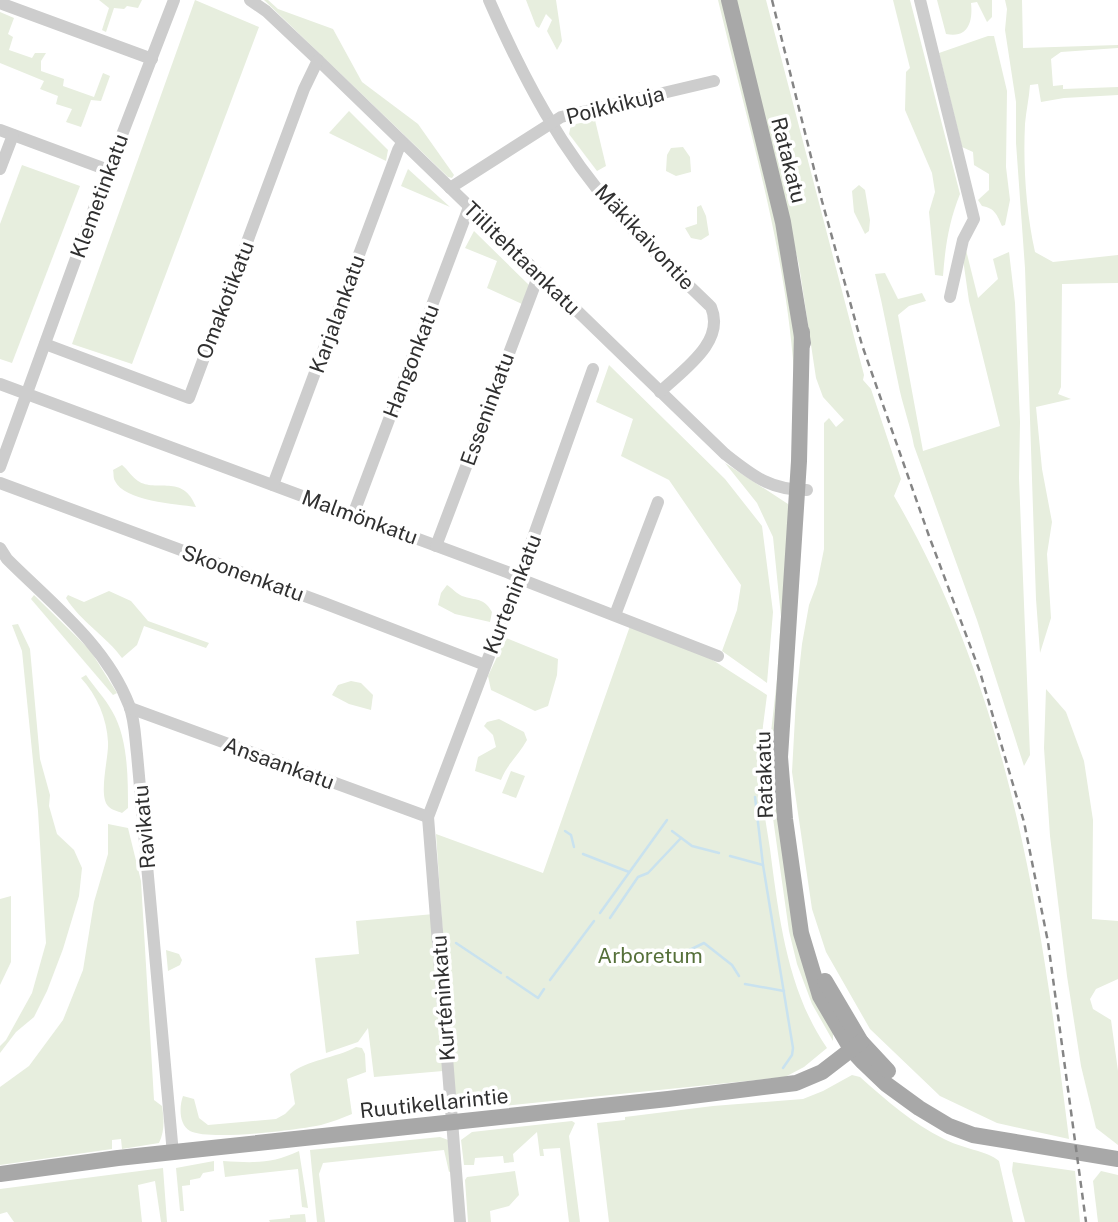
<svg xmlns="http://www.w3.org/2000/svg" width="1118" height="1222" font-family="'Public Sans',sans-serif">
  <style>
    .green { fill: #e7eede }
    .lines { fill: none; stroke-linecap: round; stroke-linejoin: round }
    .stream { stroke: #c9e2ef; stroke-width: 2.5 }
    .minor { stroke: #cdcdcd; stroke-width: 12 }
    .major { stroke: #a8a8a8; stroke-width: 16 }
    .rail { stroke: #858585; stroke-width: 2.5; stroke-dasharray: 7 5; stroke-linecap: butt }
    .labels { text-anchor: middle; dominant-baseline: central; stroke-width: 7; stroke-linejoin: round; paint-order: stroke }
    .street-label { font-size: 21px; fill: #303030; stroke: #fff }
    .park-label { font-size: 21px; fill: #56703a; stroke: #fff }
  </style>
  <rect width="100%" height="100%" fill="#fff"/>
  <g class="green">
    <path d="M99,0H142L138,8L127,6L124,9L114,8L106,32L102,30L109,8Z"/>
    <path d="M195,0L259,27L132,364L72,344Z"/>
    <path d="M264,0H268L278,9L333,29L362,82L418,124L454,175L452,178L448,177Z"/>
    <path d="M526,0H556L562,41L557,50L547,31L552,20L546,14L539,28L536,26Z"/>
    <path d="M718,0H723L776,219L797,336L794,372C785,246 747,122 718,0Z"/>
    <path d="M736,0H766L864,375L863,380L871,389L901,479L894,496C1010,695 1041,914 1069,1139L997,1123L940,1096L870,1029L826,952L812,909L792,772L796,699L802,644L809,605L817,584L824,549V423L829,418L836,427L844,420L823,397L816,378L799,265Z"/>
    <path d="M893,0H910L960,194C949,221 945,248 943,276L935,275L929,212L935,192L932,173L905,110L906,72L910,68Z"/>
    <path d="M937,0H992V17L987,22L977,2L971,3C973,20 969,39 946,34Z"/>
    <path d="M1005,0H1022L1023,48L1118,45V48L1061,52L1051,59L1053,86L1063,85V89L1118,87V95L1064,98L1041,102L1038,84L1030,85C1029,99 1026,111 1025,124C1023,166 1026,211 1035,252L1053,262L1118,255V283L1062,284L1061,387L1058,394L1071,399L1036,407L1042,469L1052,522L1047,554L1051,618L1040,653L1036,599L1025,268L1016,143V102L1005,30L1007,9Z"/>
    <path d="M0,12L14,18L8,34L13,37L9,50L32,58L35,53H46L41,61V71L64,79L63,86L94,97L103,73L110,76L101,101L91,100L81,127L66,122L72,109L56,104L58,96L40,89L44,81L0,63Z"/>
    <path d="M988,36H994L1007,91L1006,167L1010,200L1005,225L1002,226C997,215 995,208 982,206L978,200L989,190V174L974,165L973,152L962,147L939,53Z"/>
    <path d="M349,111L388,150L386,161L329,133Z"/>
    <path d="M595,120L606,166L597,171L569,134L571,125Z"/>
    <path d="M683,147L690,157L691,172L676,176L666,171L667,155L671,148Z"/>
    <path d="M22,165L80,186L12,363L0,359V224Z"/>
    <path d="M408,169L450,207L401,186Z"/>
    <path d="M859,185L865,190L870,220L869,231L865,234L854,212L852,191Z"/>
    <path d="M701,205L706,216L709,235L701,240L691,238L685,228L697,224V207Z"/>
    <path d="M474,231L529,285L522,304L487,288L497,261L465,248Z"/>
    <path d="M965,246L978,298L998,279L993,259L1009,252L1015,303L1020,422L1019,478L1030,755L1024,766L977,620L914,446C910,424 902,404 898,382C890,346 884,310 875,274L885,273L898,299L922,293L926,301L909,306L898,315L923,451L1000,426L969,301L962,252Z"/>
    <path d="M609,365L725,479L762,526L773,612L767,683L722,651L737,610L741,585L669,480L621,456L633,419L596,402Z"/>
    <path d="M725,463L788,504L790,508L774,767L788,881L833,1029V1041L812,1004L797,964L789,931L769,790L768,759L777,679L781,617L773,537L757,503Z"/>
    <path d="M122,465C128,470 132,477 138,481C156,493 183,473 196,507C176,504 124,501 115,481C113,478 114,474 113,470Z"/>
    <path d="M447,585C452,588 457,594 462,596C476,601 484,597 492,612L490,622L455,614L438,605L441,593Z"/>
    <path d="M109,591L131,601L148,621L209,643L206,648L144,626L137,645L122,658C106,636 81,622 66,598L68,595L84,602Z"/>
    <path d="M34,595L90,650L117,693L113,695L31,599Z"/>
    <path d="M18,624L30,649L40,759L50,795L49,806L57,834L74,850L82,868L79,896L63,949L47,991L34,1017L16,1032L0,1053V1046L6,1040L32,993L46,943L38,811L22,651L12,625Z"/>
    <path d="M630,626L708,657L767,695C765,712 762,730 761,748C758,782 765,816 770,849C779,917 787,990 827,1048L804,1067L785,1077L455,1111L436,834L543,873Z"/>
    <path d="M506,638L558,659L557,675L548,706L535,711L491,690L488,676Z"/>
    <path d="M86,675C94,687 105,698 112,711C128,738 128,777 128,808L122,813C118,811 111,810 108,806C98,795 109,757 108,742C107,719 97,695 81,678Z"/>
    <path d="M351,681L361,683L373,695L371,710L349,704L332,695L338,685Z"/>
    <path d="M1046,689L1066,712L1084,761L1093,820L1092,919L1118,921V979L1096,989L1090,999L1093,1009L1111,1020L1118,1071V1145L1096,1128L1081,1066L1067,976L1050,836L1044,748Z"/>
    <path d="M499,719L524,732L527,740C519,755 507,764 501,780L475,771L478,757L496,747L493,735L484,726L487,722Z"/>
    <path d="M511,771L525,776L516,798L502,793Z"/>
    <path d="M108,824L128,828L141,881L154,1100L162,1106C164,1118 165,1131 159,1143L122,1149L121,1139L112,1140V1149L0,1165V1087L29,1066L63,1020L83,970L94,902L108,854Z"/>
    <path d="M11,896V962L0,985V899Z"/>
    <path d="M434,914L443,1071L374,1077L368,1028L358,1042L326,1053L315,958L359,954L356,921Z"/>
    <path d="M166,950L179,954L182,960L180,965L168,971Z"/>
    <path d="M356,1047L362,1048L365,1054L366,1072L347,1079L352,1114C342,1118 332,1122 321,1125C298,1130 209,1141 190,1131C179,1125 179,1107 183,1096L194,1099L199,1118L208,1125L276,1119L285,1114L295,1104L290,1074C306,1060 336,1058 356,1047Z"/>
    <path d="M852,1075L860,1077C887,1101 912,1123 944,1139C960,1148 988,1151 999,1161L1013,1222H609L597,1123L625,1120V1117L713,1106L803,1099L823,1091Z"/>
    <path d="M572,1121L575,1123L569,1136L580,1222H569L560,1148L543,1149L544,1156H540L537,1132L513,1154L514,1162L504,1163L503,1156L475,1158L474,1165H464L461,1140L472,1132Z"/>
    <path d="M440,1137L451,1141L454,1170L449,1172L444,1150L323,1163L319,1174L325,1222H317L310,1150Z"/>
    <path d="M299,1151L308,1208L302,1207L298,1169L225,1177L223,1161C254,1163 271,1164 299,1151Z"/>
    <path d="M214,1161V1171L203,1173L200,1178L190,1180V1185L182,1186L184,1211H180L176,1168Z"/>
    <path d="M1013,1162L1075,1171L1080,1222H1025L1012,1171Z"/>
    <path d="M163,1168L167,1222H161L155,1181L138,1185L142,1222H14L7,1212L0,1214V1189Z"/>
    <path d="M515,1171L519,1195L509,1206L490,1211L491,1222H468L465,1180L467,1177Z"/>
    <path d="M1101,1171L1118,1175V1222H1098L1093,1181Z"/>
    <path d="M305,1214L306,1222H270L269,1220L290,1218V1215Z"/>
  </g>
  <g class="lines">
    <g class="stream">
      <path d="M755,797L763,865L793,1048L792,1055L783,1068"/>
      <path d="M565,831L571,835L574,847"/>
      <path d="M672,831L692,846L719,853"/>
      <path d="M583,854L629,872"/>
      <path d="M730,856L763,865"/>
      <path d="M600,913L667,820"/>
      <path d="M610,918L638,877L648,873L681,838"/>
      <path d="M456,943L501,973"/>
      <path d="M677,956L704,943L732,965L739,976"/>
      <path d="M507,977L538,998L544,989"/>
      <path d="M550,980L594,921"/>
      <path d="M745,984L784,991"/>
    </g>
    <g class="minor">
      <path d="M250,0L266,11L318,60L725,454C753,476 770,490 807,490"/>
      <path d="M489,0C524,80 561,150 619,215C648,247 680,277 711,307C726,342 683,370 660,392"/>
      <path d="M920,0L974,219L963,240L950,297"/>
      <path d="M0,3L152,59"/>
      <path d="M0,130L108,170"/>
      <path d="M0,169L13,135"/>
      <path d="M450,188L561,117L714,81"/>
      <path d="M45,344L189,398L304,89L318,60"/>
      <path d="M0,384L507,572L528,582L718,656"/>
      <path d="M0,467L103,184L174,0"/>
      <path d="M0,483L324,603L485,665"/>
      <path d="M273,485L398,150L402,143"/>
      <path d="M353,515L469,207"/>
      <path d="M436,546L539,274"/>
      <path d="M0,548L7,559C51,603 106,645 129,705C135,720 135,738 137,754L173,1154"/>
      <path d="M615,615L658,502"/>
      <path d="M130,708L428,817"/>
      <path d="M460,1222L428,817L519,577L593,369"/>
    </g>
    <g class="major">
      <path d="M729,0L783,222L803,343"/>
      <path d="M802,332L799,461L780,757L785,819L801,933L820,996L851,1049L863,1062L886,1084L919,1108L949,1126L973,1135L1118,1159"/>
      <path d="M825,981L861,1042L888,1071"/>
      <path d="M0,1174L118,1158L668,1099L796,1083L822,1072L861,1042"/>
    </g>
    <path class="rail" d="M772,0L822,201L862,345L929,536L980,672L1024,822L1048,942L1086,1222"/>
  </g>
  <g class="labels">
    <g class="street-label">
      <text transform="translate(615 105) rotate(-14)">Poikkikuja</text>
      <text transform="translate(789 160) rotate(76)">Ratakatu</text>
      <text transform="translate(99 196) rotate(-70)">Klemetinkatu</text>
      <text transform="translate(645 237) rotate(47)">Mäkikaivontie</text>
      <text transform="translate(522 258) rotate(44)">Tiilitehtaankatu</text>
      <text transform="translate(225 300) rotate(-69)">Omakotikatu</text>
      <text transform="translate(337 314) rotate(-70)">Karjalankatu</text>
      <text transform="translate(411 361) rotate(-69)">Hangonkatu</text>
      <text transform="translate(487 409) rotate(-70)">Esseninkatu</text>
      <text transform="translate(360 517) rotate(20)">Malmönkatu</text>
      <text transform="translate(243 573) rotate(20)">Skoonenkatu</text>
      <text transform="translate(512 594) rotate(-69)">Kurteninkatu</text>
      <text transform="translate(279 763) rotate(20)">Ansaankatu</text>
      <text transform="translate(764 775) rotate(-92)">Ratakatu</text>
      <text transform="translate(144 827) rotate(-95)">Ravikatu</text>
      <text transform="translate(443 998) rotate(-94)">Kurténinkatu</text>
      <text transform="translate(434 1103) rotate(-6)">Ruutikellarintie</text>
    </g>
    <g class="park-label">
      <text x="650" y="955">Arboretum</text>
    </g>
  </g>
</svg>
